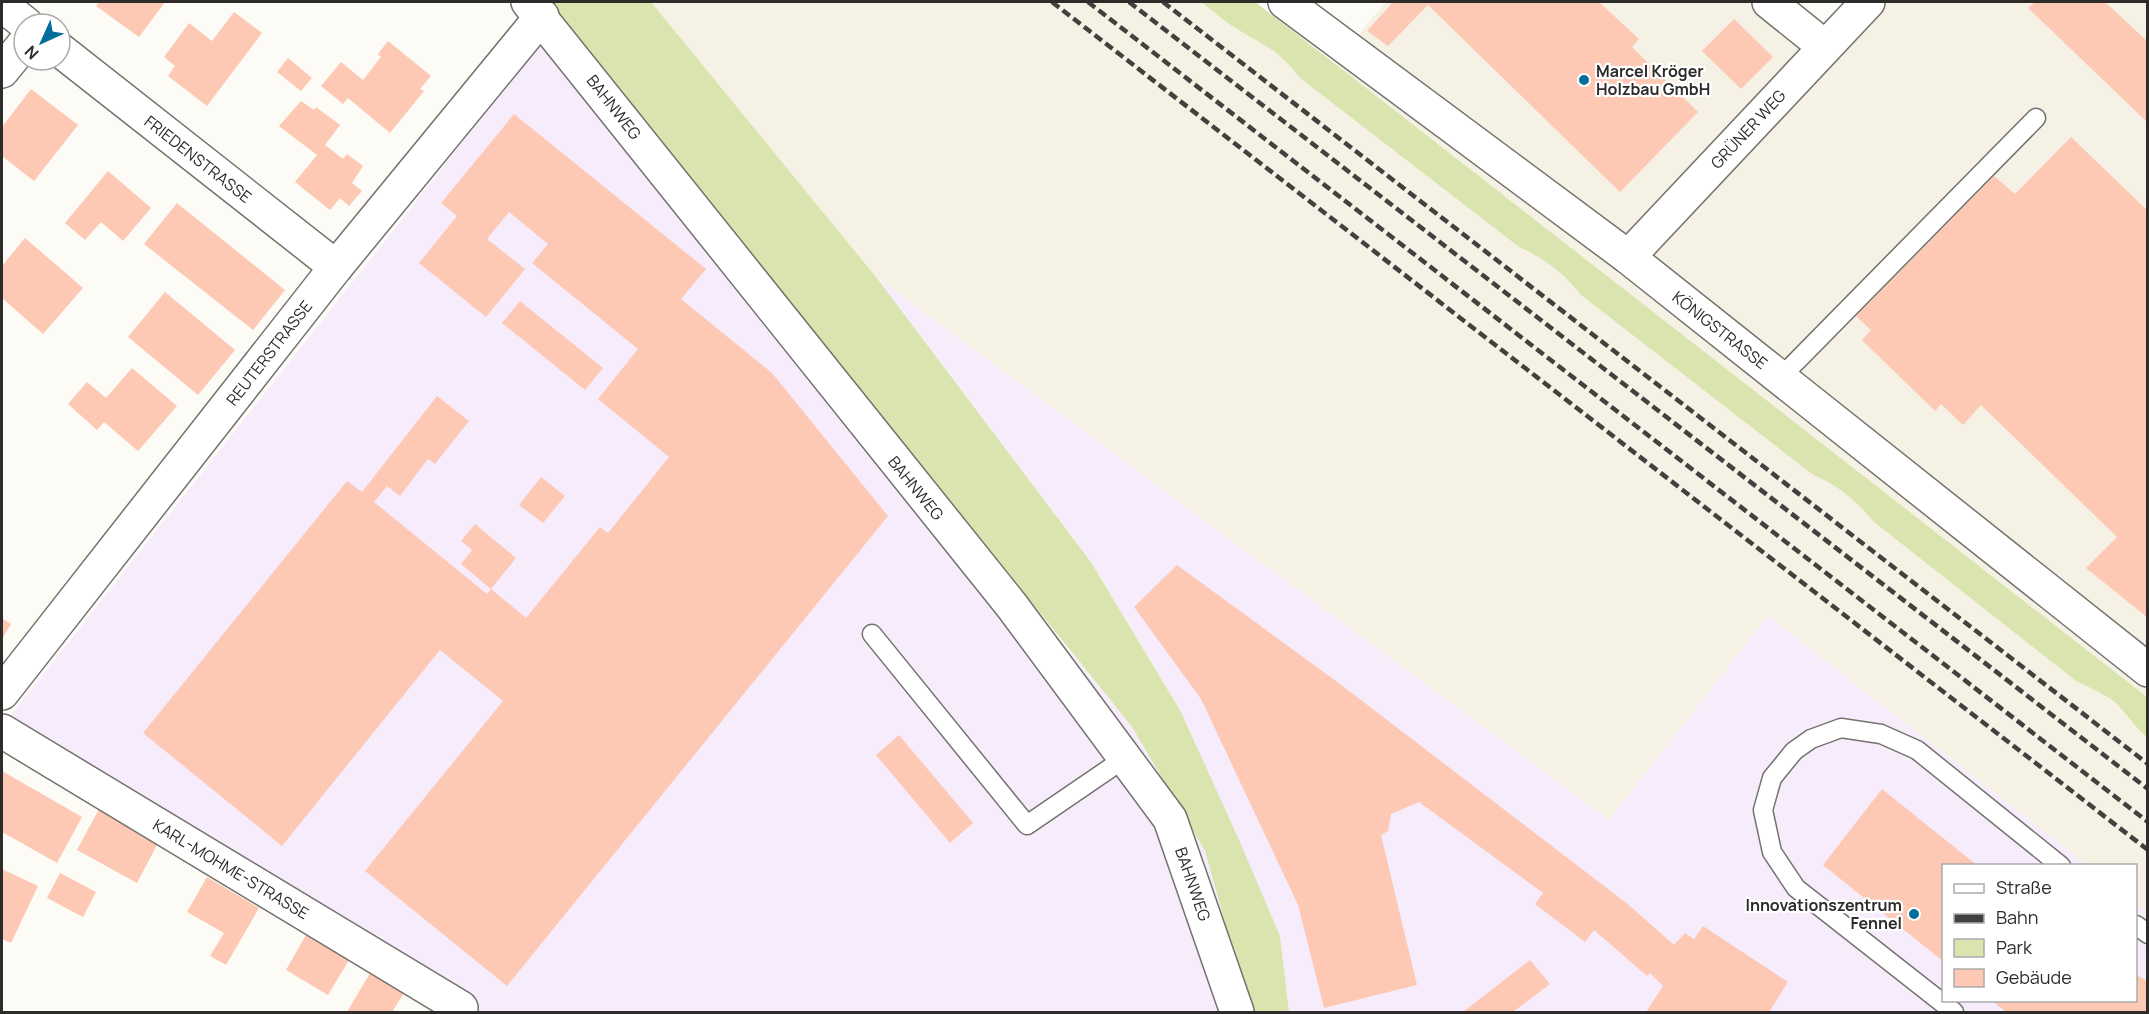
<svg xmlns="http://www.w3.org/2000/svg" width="2149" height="1014" font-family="Manrope,sans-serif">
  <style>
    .commercial { fill: #f7ecfc }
    .built { fill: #f5f1e4 }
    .green { fill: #dae4af }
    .building { fill: #fdc9b5 }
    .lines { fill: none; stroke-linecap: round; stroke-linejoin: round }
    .lane-casing { stroke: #74726d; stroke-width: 21 }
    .street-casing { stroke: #74726d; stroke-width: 36 }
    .lane { stroke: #fff; stroke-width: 18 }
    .street { stroke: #fff; stroke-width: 33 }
    .rail { stroke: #42413f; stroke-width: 4.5; stroke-dasharray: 9 4.5; stroke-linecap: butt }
    .poi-dot { fill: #036e9b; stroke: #fff; stroke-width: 2 }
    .labels { text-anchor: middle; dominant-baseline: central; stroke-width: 4.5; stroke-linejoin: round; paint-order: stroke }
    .poi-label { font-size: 16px; font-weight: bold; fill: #2d2c2a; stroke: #fff; text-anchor: start }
    .street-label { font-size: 16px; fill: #2d2c2a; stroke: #fff }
  </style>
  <rect width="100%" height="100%" fill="#fdfbf5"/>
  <g class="commercial">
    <path d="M556,24L1132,727L1205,851L1250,1012H473L479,1005L11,715Z"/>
    <path d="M876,277L1609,820L1768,616L2087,865L1944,866V1000H2136V904L2147,913V1012H1289L1280,936L1180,710L1091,561Z"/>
  </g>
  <g class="built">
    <path d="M651,2H1201L1239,31L1263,42L1284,58L1300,78L1519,247L1543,258L1564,274L1581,295L1812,474L1835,484L1856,501L1874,522L2076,681L2102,693L2118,705L2136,728L2147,737V913L2136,904V866L2087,865L1768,616L1609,820L876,277Z"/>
    <path d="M1386,2H1747L1812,51L1860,2H2147V697L1334,63Z"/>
  </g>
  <g class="green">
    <path d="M536,2H651L876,277L1091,562L1180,710L1240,842L1280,936L1289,1012H1250L1205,851L1132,727L1025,594Z"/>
    <path d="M1201,2H1255L1334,63L2147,697V737C2135,728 2128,716 2118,705C2106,694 2090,688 2076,681L1874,522C1856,500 1839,486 1812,474L1581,295C1563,272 1545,259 1519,247L1300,78C1279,51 1268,47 1240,31C1226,23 1214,11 1201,2Z"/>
  </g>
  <g class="building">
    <path d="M99,2H165L139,37L96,6Z"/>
    <path d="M1393,2H1599L1639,39L1632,47L1698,112L1620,192L1428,5L1388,46L1367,31Z"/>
    <path d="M2035,2H2105L2148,42V123L2028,8Z"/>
    <path d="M234,12L262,33L207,106L168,76L175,66L164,57L189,23L212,41Z"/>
    <path d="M1734,19L1773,57L1741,89L1702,51Z"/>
    <path d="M388,41L431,76L420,89L424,91L390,133L348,98L343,104L321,86L341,62L363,80L381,57L378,54Z"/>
    <path d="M288,58L312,78L301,91L277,72Z"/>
    <path d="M31,89L78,125L34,181L2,156V127Z"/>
    <path d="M301,101L314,110L316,107L340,125L325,145L343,159L347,154L363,166L352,183L362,191L349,206L340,198L330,210L295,182L317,155L279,126Z"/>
    <path d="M514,114L706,269L681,299L772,373L888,516L507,986L365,871L503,701L440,650L282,846L143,733L347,481L362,492L437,396L469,421L435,464L428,459L400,496L387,486L374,502L487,594L491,589L526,618L600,527L608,533L669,457L598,399L638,349L532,263L548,244L509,212L487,239L525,269L486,317L419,263L457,216L441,203Z"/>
    <path d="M2071,137L2148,211V618L2086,568L2117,537L1981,405L1963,425L1941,404L1935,411L1862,340L1871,330L1856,316L1994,176L2015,194Z"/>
    <path d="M108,171L151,208L123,241L101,222L85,240L65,223Z"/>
    <path d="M177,203L285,290L253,330L144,244Z"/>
    <path d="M25,238L83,288L43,334L2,298V266Z"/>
    <path d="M165,292L235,350L198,395L128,337Z"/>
    <path d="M520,301L603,368L585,390L502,323Z"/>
    <path d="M132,368L177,406L138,451L104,422L97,430L68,404L87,382L106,398Z"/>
    <path d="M541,477L565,496L543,523L519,505Z"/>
    <path d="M475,524L516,558L491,589L461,564L472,550L461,541Z"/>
    <path d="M1177,565L1340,684L1629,905L1674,945L1685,933L1694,939L1703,926L1788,982L1769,1012H1646L1663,986L1650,973L1647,976L1594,930L1585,942L1535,904L1543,893L1419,802L1391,814L1388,831L1381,835L1417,985L1324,1008L1298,905L1201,699L1134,607Z"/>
    <path d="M2,618L11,624L2,639Z"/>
    <path d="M899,735L973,823L950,843L876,755Z"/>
    <path d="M2,771L82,817L57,863L2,832Z"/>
    <path d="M1882,789L1978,866H1944V962L1823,865Z"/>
    <path d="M99,809L159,841L137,883L77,850Z"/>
    <path d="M2,869L38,886L11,943L2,939Z"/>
    <path d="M60,873L96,892L83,917L47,898Z"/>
    <path d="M207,877L259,908L226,965L210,956L224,933L187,912Z"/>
    <path d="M306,935L349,960L328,995L286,970Z"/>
    <path d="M1530,960L1550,984L1513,1012H1463Z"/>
    <path d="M370,973L404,993L392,1012H347Z"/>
    <path d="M2136,975L2148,981V1012H2006L1991,1000H2136Z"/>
  </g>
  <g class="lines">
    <defs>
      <g id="lane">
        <path d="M1780,378L2036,118"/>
        <path d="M872,634L1027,825L1125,758"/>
        <path d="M2136,925L2148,934"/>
        <path d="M1954,1012L1796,888L1772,852L1763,810L1772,778L1794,751L1811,739L1841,728L1881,734L1917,750L2061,866"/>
      </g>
      <g id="street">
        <path d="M528,2L1012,606L1170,819L1237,1012"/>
        <path d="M1285,2L1628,257L2148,670"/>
        <path d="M1769,2L1825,47"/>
        <path d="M2,5L26,24"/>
        <path d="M60,50L336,267"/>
        <path d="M2,71L24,44"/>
        <path d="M1628,257L1868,2"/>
        <path d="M2,693L336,267L542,16"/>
        <path d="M2,731L461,1008"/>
      </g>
    </defs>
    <use href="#lane" class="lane-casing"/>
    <use href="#street" class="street-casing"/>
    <use href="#lane" class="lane"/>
    <use href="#street" class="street"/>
    <g class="rail">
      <path d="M1052,2L2148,850"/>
      <path d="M1088,2L2148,822"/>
      <path d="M1129,2L2148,789"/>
      <path d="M1163,2L2148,764"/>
    </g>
  </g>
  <g class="poi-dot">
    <circle cx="1584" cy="80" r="6"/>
    <circle cx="1914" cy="914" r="6"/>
  </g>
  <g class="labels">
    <g class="poi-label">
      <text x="1596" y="71">Marcel Kröger<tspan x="1596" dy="18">Holzbau GmbH</tspan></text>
      <text x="1902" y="905" text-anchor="end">Innovationszentrum<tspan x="1902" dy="18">Fennel</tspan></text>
    </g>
    <g class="street-label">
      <text transform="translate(614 107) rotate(52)">BAHNWEG</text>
      <text transform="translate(1748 129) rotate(-47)">GRÜNER WEG</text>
      <text transform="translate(198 159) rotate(38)">FRIEDENSTRASSE</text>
      <text transform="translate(1720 330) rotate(38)">KÖNIGSTRASSE</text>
      <text transform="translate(269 353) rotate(-52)">REUTERSTRASSE</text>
      <text transform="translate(916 488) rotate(51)">BAHNWEG</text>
      <text transform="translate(231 869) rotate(31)">KARL-MOHME-STRASSE</text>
      <text transform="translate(1193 884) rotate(71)">BAHNWEG</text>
    </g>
  </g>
  <rect width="2149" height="1014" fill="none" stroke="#2d2c2a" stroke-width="6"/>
  <rect x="1942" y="864" width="195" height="138" fill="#ffffff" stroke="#ababaa" stroke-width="1.5"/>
  <rect x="1954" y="884" width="30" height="9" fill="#ffffff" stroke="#ababaa" stroke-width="1.5"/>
  <text x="1996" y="894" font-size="18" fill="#2d2c2a">Straße</text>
  <rect x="1954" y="914" width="30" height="9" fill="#42413f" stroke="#ababaa" stroke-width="1.5"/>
  <text x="1996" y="924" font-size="18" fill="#2d2c2a">Bahn</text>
  <rect x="1954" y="939" width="30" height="18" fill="#dae4af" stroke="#ababaa" stroke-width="1.5"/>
  <text x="1996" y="954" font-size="18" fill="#2d2c2a">Park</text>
  <rect x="1954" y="969" width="30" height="18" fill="#fdc9b5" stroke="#ababaa" stroke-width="1.5"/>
  <text x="1996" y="984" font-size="18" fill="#2d2c2a">Gebäude</text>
  <g transform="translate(42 42) rotate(225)"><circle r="28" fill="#ffffff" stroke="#ababaa" stroke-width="1.5"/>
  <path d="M0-4.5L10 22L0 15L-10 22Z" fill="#036e9b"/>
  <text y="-9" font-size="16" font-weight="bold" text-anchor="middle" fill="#2d2c2a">N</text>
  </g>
</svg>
